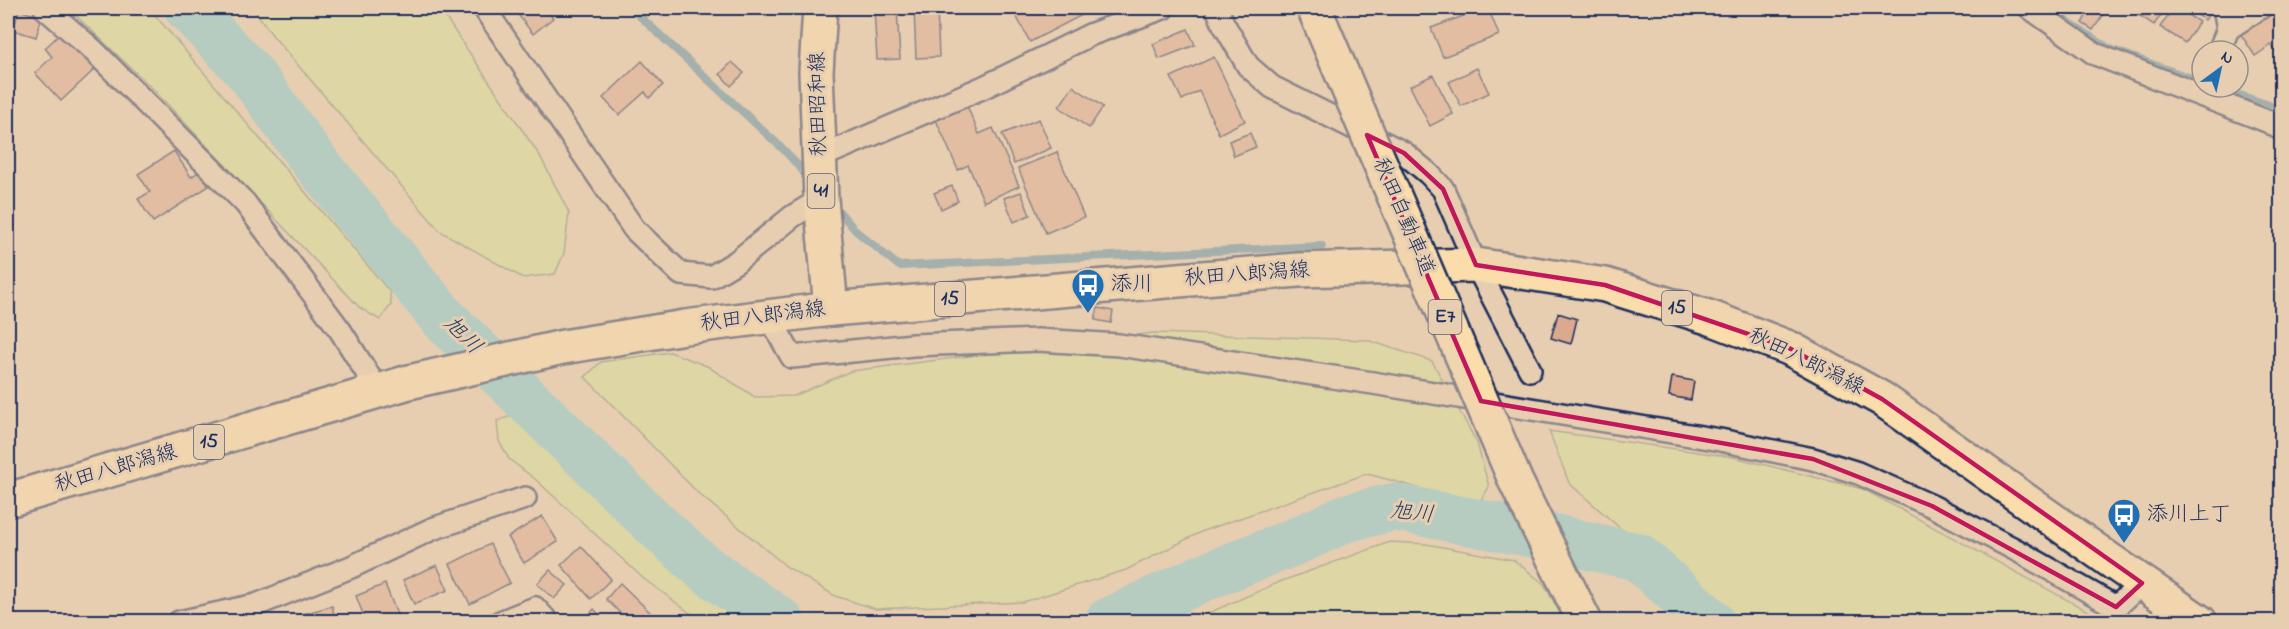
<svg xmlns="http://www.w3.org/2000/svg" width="2289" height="629" font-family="'Indie Flower','Klee One',sans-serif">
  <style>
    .green { fill: #d2e195; stroke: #76887a; stroke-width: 1.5 }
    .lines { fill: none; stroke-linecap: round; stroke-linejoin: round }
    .stream { stroke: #548ca6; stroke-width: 8 }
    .river { stroke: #7acad6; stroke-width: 48 }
    .building { fill: #dba98e; stroke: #1b2f5e; stroke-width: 1.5 }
    .street-casing { stroke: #1b2f5e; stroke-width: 26 }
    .primary-casing { stroke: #1b2f5e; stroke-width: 38 }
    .street { stroke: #e8ceb0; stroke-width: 21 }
    .primary { stroke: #faddab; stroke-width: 33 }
    .highway-bridge-casing { stroke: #1b2f5e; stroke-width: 38; stroke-linecap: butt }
    .highway-bridge { stroke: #faddab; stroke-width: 33 }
    .marked { fill: none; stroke: #c2185b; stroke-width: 4.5; stroke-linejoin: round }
    .labels { text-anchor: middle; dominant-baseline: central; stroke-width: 6; stroke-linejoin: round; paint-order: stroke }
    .shield { fill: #e8ceb0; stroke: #585f77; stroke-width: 1.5 }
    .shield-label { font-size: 20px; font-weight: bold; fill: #1b2f5e }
    .street-label { font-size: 21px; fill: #1b2f5e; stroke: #e8ceb0 }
    .poi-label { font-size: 21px; fill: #1b2f5e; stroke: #e8ceb0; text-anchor: start }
    .water-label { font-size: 22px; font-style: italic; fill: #243e6a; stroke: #e8ceb0 }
  </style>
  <rect width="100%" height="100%" fill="#e8ceb0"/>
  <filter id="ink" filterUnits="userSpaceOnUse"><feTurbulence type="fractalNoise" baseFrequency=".0167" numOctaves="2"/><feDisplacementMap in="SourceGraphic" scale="12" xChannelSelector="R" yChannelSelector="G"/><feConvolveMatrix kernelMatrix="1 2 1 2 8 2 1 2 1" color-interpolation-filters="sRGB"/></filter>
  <g filter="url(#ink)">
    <g class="green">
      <path d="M68,8H149L390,292L391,305L380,320L360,308L152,88Z"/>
      <path d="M253,8H439L540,156L569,213L564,253L555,274L523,278L440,231L273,36Z"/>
      <path d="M1153,333L1367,340L1432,361L1477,443L1489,487L1477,506C1440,496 1404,482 1366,474L1203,531L1126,570L1023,602L876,609L835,596L787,567L699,494L585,377L601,362L670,352L707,366L755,397L794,396L851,371Z"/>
      <path d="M511,416L676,562L760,621H701L644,579L535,479L509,459L499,441L497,421Z"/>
      <path d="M1549,431L1733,457L1863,489L2106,621H1737L1648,553L1569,483Z"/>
      <path d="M1390,542L1426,544L1514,560L1544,584L1564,621H1190L1282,581Z"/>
    </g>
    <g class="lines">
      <g class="stream">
        <path d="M631,8L784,150L811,180"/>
        <path d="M2053,8L2070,24L2110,49L2202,82"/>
        <path d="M2216,87L2269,105L2282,114"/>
        <path d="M832,203L856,231L899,266L1322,246"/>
      </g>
      <g class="river">
        <path d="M188,8L250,73L311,157L443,318L655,524L704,568L781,622"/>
        <path d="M1108,622L1200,579L1301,539L1346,518L1394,507L1545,536L1638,557L1711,622"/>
      </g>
    </g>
    <g class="building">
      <path d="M530,8H545L553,18L533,34L519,16Z"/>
      <path d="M874,8H897L900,59L877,60Z"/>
      <path d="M914,8H937L939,57L916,58Z"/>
      <path d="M1012,8H1079L1082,15L1030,42Z"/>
      <path d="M1485,8H1488L1499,35L1443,57L1431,28Z"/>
      <path d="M2091,8H2108L2093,30L2082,23Z"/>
      <path d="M2128,8H2166L2154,25Z"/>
      <path d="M2173,8H2177L2199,22L2185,43L2160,27Z"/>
      <path d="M2186,8H2213L2205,20Z"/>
      <path d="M2271,8H2282V60L2271,45L2255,56L2238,30Z"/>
      <path d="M19,10L42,17L36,37L13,30Z"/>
      <path d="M1188,29L1195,45L1159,59L1153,44Z"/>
      <path d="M61,33L95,69L61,101L35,73L52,57L45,48Z"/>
      <path d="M1214,57L1245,121L1219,134L1199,91L1182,100L1171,77Z"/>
      <path d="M642,61L663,85L649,98L645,92L619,115L603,98Z"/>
      <path d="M732,62L744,73L731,86L720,74Z"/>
      <path d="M1477,68L1489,93L1461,106L1449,82Z"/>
      <path d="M1433,75L1453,114L1430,126L1410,86Z"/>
      <path d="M1073,86L1103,107L1089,128L1059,107Z"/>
      <path d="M967,106L979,134L993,128L1019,186L984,202L968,165L958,170L936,120Z"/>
      <path d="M1039,119L1051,148L1014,164L1002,134Z"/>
      <path d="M1250,133L1256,147L1234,156L1229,141Z"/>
      <path d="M174,151L191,177L200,171L209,186L153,222L138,199L150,192L138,174Z"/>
      <path d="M1057,152L1084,217L1046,233L1018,168Z"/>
      <path d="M952,186L958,201L941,209L934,193Z"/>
      <path d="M1021,192L1030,215L1014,222L1004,198Z"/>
      <path d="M1098,308L1113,311L1111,323L1095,320Z"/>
      <path d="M1558,313L1577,319L1571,344L1551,338Z"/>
      <path d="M1672,377L1694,381L1691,400L1669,396Z"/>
      <path d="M542,516L558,542L524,563L508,537Z"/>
      <path d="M490,544L510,583L470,604L450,564Z"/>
      <path d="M581,546L611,579L591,599L561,565Z"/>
      <path d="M437,565L448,590L414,604L403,580Z"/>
      <path d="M550,570L567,585L554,599L537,584Z"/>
      <path d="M620,583L653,615L647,622H622L625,618L606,599Z"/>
      <path d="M385,584L400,622H366L356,596Z"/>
      <path d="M332,606L336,622H286L285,619Z"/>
      <path d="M594,609L606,622H582Z"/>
    </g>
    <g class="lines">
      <defs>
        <g id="street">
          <path d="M45,8L94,51L245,203L340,330L379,392"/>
          <path d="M484,8L634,229L681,274L711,277L736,262L793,216L821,199"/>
          <path d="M1217,8L1223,23L1248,66L1272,87L1404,153L1429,174L1443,189L1476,265L1530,370"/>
          <path d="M2030,8L2095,54L2269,122L2282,130"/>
          <path d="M2228,29L2260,8"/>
          <path d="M2219,51L2228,29L2224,8"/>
          <path d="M820,157L984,87L1092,34L1163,8"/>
          <path d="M769,317L792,357L913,345L1038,340L1119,345L1373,383L1720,440L1813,459L1858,473L1932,506L2020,552L2116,607L2142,583"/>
          <path d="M179,622L256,605L351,567L432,529L525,498"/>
          <path d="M500,622L535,608L548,622"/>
        </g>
        <g id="primary">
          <path d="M820,8L816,72L821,199L831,309"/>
          <path d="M8,500L409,382L563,347L685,327L831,309L1298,270L1476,265L1605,285L1711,318L1789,348L1882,399L2111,561L2200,622"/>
        </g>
      </defs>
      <use href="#street" class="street-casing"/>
      <use href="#primary" class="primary-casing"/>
      <use href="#street" class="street"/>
      <use href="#primary" class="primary"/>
      <defs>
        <path id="highway-bridge" d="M1314,8L1516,482L1585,622"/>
      </defs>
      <use href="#highway-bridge" class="highway-bridge-casing"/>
      <use href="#highway-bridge" class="highway-bridge"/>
    </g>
  </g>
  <path d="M0 0H2289V629H0ZM1367,135L1404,153L1443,189L1476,265L1605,285L1789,348L1882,399L2142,583L2116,607L1932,506L1813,459L1481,401Z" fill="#e8ceb0" fill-opacity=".55" fill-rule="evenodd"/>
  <path class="marked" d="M1367,135L1404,153L1443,189L1476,265L1605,285L1789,348L1882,399L2142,583L2116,607L1932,506L1813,459L1481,401Z"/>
  <defs>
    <symbol id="bus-pin" viewBox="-11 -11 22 30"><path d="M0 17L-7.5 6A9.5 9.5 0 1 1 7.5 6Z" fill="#1f6fb2" stroke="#e8ceb0"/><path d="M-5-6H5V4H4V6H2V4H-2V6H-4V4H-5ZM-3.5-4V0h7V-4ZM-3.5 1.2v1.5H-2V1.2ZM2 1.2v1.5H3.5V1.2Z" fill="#fff"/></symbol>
  </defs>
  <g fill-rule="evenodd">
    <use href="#bus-pin" x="1069" y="266" width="38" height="52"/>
    <use href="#bus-pin" x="2105" y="496" width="38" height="52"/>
  </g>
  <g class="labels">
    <g class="shield">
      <rect x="807.5" y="174" width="27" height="34" rx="4.5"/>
      <rect x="935" y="282" width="30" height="34" rx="4.5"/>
      <rect x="1662" y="291" width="30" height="34" rx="4.5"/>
      <rect x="1428.5" y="300" width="33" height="34" rx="4.5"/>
      <rect x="194" y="425" width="30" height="34" rx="4.5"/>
    </g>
    <g class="shield-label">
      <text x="821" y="191">41</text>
      <text x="950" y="299">15</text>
      <text x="1677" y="308">15</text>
      <text x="1445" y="317">E7</text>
      <text x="209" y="442">15</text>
    </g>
    <g class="street-label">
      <text transform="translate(819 104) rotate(-91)">秋田昭和線</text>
      <text transform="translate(1403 217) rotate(67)">秋田自動車道</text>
      <text transform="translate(1247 275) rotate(-4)">秋田八郎潟線</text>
      <text transform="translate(763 317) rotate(-7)">秋田八郎潟線</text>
      <text transform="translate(1806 362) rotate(26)">秋田八郎潟線</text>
      <text transform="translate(116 469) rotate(-16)">秋田八郎潟線</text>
    </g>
    <g class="poi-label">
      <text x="1111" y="285">添川</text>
      <text x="2147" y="515">添川上丁</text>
    </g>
    <g class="water-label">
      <text transform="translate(462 336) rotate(45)">旭川</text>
      <text transform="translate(1412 514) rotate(6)">旭川</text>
    </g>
  </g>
  <rect width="2289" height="629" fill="none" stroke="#e8ceb0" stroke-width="30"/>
  <rect x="15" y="15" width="2259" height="599" fill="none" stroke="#1b2f5e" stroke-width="2" filter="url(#ink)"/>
  <g transform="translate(2220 69) rotate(33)"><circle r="28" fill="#e8ceb0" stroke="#968e8f" stroke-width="1.5"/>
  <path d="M0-4.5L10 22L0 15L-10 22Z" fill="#1f6fb2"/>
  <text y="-9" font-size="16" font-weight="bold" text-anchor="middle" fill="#1b2f5e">N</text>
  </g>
</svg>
